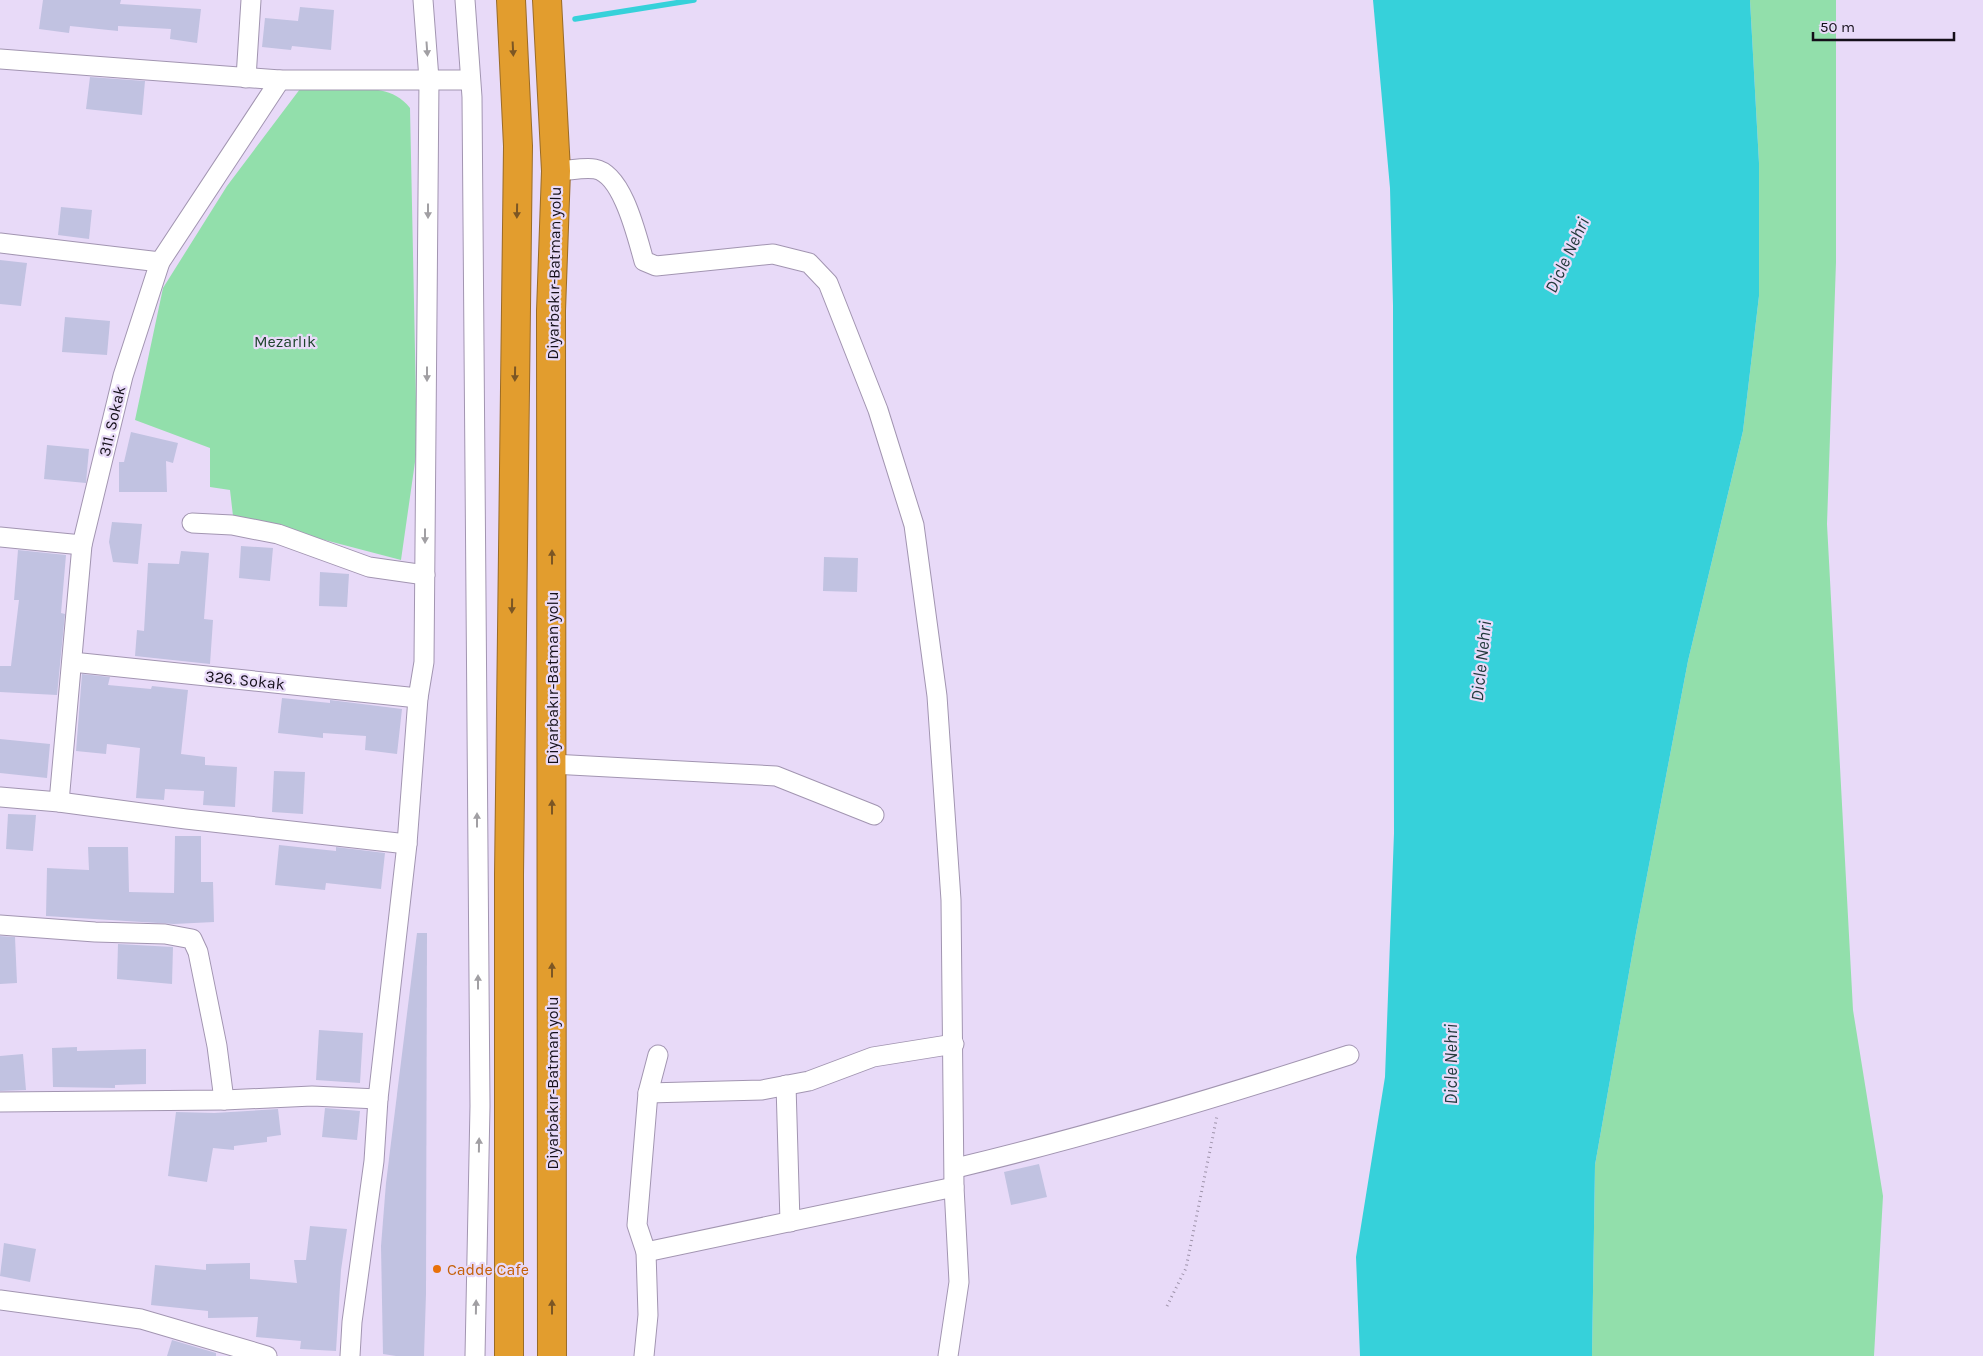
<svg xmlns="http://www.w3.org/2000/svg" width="1983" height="1356" font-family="Karla,sans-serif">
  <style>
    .green { fill: #92dfab }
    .water { fill: #36d1da }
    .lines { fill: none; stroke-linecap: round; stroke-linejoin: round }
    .stream { stroke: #36d1da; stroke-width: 5.5 }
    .building { fill: #c1c2e1 }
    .minor-casing { stroke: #a295b1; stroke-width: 21 }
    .highway-casing { stroke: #9a6b27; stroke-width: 30 }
    .path { stroke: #9e93aa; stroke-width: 3; stroke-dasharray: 1 4; stroke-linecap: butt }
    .minor { stroke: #fff; stroke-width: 19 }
    .highway { stroke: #e29d2e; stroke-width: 28 }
    .oneway { fill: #a19fa3 }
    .oneway2 { fill: #7b5624 }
    .food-dot { fill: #e8710a; stroke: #e8daf8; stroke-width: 2 }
    .labels { text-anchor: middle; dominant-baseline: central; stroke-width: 4.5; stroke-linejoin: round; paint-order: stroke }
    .street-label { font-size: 16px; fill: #140f19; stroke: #e8daf8 }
    .park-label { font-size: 16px; fill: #1e442c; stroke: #e8daf8 }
    .food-label { font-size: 16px; fill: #c56008; stroke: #e8daf8; text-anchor: start }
    .water-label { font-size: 18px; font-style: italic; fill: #223a3c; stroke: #e8daf8 }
  </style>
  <rect width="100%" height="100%" fill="#e8daf8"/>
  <g class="green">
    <path d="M1750,0H1836V262L1827,524L1853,1010L1883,1196L1874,1356H1592L1595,1165L1636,933L1688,661L1743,431L1759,296V163Z"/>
    <path d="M346,88C370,89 394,87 410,108L417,448L401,560L233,516L230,490L210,487V448L135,420L163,288L227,186L300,89Z"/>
  </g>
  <path class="water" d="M1373,0H1750L1759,163V296L1743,431L1688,661L1636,933L1595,1165L1592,1356H1360L1356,1257L1385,1077L1394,833L1393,305L1390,188Z"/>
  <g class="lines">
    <path class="stream" d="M575,19L694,0"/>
  </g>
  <g class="building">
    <path d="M43,0H121L120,4L201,9L197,43L170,39L171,29L118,26V31L70,26L69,33L39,29Z"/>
    <path d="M300,7L334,10L331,50L292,46L291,50L262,47L265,18L298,21Z"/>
    <path d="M90,77L145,81L142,115L86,109Z"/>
    <path d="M61,207L92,210L89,239L58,235Z"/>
    <path d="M0,260L27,263L21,306L0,304Z"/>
    <path d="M65,317L110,321L107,355L62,352Z"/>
    <path d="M131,432L178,443L173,463L166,461L167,492H119V462H124Z"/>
    <path d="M47,445L89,449L86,483L44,479Z"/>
    <path d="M112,522L142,524L138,564L113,562L109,542Z"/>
    <path d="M241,546L273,548L270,581L239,578Z"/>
    <path d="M18,550L66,555L61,613L65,614L57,695L0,692V666H11L19,600H14Z"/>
    <path d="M181,551L209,553L204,619L213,620L210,664L135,656L137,630L144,631L148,563L179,564Z"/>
    <path d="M824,557L858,558L857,592L823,591Z"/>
    <path d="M320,572L349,574L347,607L319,606Z"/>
    <path d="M82,674L110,677L108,685L151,689L152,686L188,690L181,754L205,757V765L237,767L235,807L203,805L204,791L165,789L164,800L136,798L140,748L107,744L106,754L76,751Z"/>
    <path d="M282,698L330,703V700L402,709L397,754L365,750L366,736L323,733V738L278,733Z"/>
    <path d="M0,739L50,744L47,778L0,773Z"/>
    <path d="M274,771L305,772L303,814L272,812Z"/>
    <path d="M8,814L36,815L33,851L6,849Z"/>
    <path d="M175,836H201V882H213L214,922L174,924L46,916L47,868L89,870L88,847H128L129,892L174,893Z"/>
    <path d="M279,845L336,851V847L385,853L381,889L326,883L325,890L275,885Z"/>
    <path d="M417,933H427L426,1294L424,1356H396L383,1354L381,1246L386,1183Z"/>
    <path d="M0,936L15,937L17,983L0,984Z"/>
    <path d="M118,944L173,947L172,984L117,979Z"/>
    <path d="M319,1030L363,1033L360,1083L316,1080Z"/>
    <path d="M77,1047V1051L146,1049V1084L115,1085V1088L53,1087L52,1048Z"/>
    <path d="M23,1054L26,1090L0,1091V1056Z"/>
    <path d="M325,1108L360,1111L357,1140L322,1137Z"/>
    <path d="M278,1109L281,1135L267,1137V1142L234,1146V1150L213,1148L207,1182L168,1176L176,1112L214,1113Z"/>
    <path d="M1039,1164L1047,1197L1011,1205L1004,1172Z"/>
    <path d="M310,1226L347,1229L341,1270L336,1351L300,1349L301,1341L256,1337L258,1317L208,1318V1311L151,1305L155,1265L206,1270V1264L250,1263V1279L297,1283L294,1260H306Z"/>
    <path d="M4,1243L36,1249L30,1282L0,1276Z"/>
    <path d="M172,1340L216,1353V1356H167Z"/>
  </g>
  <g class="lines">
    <defs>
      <g id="minor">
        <path d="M465,0L472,97L474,345L480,1106L475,1356"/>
        <path d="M0,59L280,80H470"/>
        <path d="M246,78L251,0"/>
        <path d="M556,171C568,171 583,167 595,169C623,174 637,237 644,261L656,266L773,254L809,263L828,283L878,410L914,525L937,696L951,900L954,1187L959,1282L948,1356"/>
        <path d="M0,243L160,262"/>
        <path d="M192,523L232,525L278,534L369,567L425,575"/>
        <path d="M0,537L82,545"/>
        <path d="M72,662L418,698"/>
        <path d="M552,764L776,776L874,815"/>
        <path d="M0,797L59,802L186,819L407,844"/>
        <path d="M59,802L82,545L123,376L160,262L280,80"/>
        <path d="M0,925L95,932L165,934L192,939L198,952L217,1046L224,1100"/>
        <path d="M786,1085L790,1222"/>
        <path d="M648,1093L762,1090L809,1081L873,1057L954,1044"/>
        <path d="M0,1102L224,1100L312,1096L378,1099"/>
        <path d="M956,1168C1089,1136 1220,1097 1349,1055"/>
        <path d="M646,1252L954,1187"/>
        <path d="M0,1300L141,1319L267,1356"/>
        <path d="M350,1356L352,1322L374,1161L378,1099L407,844L418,698L424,662L429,79L423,0"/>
        <path d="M644,1356L648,1315L646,1252L637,1225L648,1093L658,1055"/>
      </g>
      <g id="highway">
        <path d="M547,0L556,171L551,311L552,1356"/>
        <path d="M509,1356V875L518,146L511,0"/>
      </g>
    </defs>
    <use href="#minor" class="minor-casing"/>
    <use href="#highway" class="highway-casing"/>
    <path class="path" d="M1167,1306L1186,1268L1217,1116"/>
    <use href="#minor" class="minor"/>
    <use href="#highway" class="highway"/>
  </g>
  <defs><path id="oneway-solid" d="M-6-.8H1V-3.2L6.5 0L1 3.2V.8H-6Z" transform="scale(1.25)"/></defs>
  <g class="oneway">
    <use href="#oneway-solid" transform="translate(427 49) rotate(86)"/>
    <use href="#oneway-solid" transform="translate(428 211) rotate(90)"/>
    <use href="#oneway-solid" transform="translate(427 374) rotate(90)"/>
    <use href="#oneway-solid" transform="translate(425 536) rotate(90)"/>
    <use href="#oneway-solid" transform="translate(477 820) rotate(-90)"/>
    <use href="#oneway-solid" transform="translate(478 982) rotate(-90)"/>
    <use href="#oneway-solid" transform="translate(479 1145) rotate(-89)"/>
    <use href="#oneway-solid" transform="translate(476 1307) rotate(-89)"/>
  </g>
  <g class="oneway2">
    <use href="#oneway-solid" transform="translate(513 49) rotate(87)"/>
    <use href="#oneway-solid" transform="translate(517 211) rotate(91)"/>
    <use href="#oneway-solid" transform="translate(515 374) rotate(91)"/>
    <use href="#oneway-solid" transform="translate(552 557) rotate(-90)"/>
    <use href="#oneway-solid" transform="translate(512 606) rotate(91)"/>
    <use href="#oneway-solid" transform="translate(552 807) rotate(-90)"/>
    <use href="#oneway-solid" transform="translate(552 970) rotate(-90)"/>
    <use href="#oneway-solid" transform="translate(552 1307) rotate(-90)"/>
  </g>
  <circle class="food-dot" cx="437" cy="1269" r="5"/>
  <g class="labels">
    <g class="street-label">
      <text transform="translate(554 273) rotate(-89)">Diyarbakır-Batman yolu</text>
      <text transform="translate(112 421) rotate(-77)">311. Sokak</text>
      <text transform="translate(552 678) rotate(-90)">Diyarbakır-Batman yolu</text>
      <text transform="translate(245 680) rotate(6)">326. Sokak</text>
      <text transform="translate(552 1083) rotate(-90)">Diyarbakır-Batman yolu</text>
    </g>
    <g class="park-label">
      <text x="285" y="341">Mezarlık</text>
    </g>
    <g class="food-label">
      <text x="447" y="1269">Cadde Cafe</text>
    </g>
    <g class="water-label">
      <text transform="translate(1567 255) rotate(-65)">Dicle Nehri</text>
      <text transform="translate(1481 661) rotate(-84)">Dicle Nehri</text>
      <text transform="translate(1451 1064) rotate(-90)">Dicle Nehri</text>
    </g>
  </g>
  <path d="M1813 32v8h141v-8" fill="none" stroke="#140f19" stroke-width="2.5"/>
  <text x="1820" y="32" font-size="15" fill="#140f19" stroke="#e8daf8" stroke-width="4" paint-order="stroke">50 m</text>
</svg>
